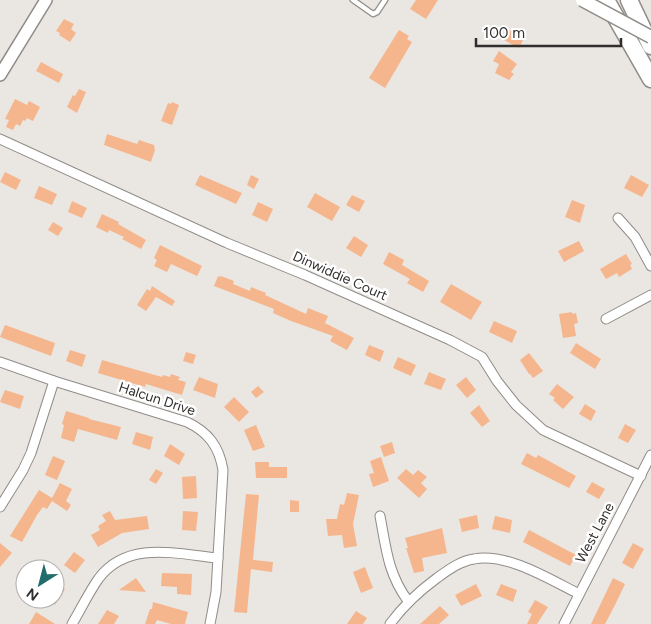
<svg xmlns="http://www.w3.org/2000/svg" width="651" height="624" font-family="Figtree,sans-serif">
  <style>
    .building { fill: #f5b68d }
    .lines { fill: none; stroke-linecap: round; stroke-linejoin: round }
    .service-casing { stroke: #908c88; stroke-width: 7 }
    .minor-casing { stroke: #908c88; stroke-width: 11 }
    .tertiary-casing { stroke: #908c88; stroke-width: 14 }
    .motorway-casing { stroke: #908c88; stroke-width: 19 }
    .service { stroke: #fff; stroke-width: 4.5 }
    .minor { stroke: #fff; stroke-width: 9 }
    .tertiary { stroke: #fff; stroke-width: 11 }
    .motorway { stroke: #fff; stroke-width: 16 }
    .secondary-bridge-casing { stroke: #908c88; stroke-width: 15; stroke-linecap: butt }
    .secondary-bridge { stroke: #fff; stroke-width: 12 }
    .labels { text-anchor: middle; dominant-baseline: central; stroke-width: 5; stroke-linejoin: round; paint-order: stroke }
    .street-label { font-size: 14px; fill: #312f2e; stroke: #fff }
  </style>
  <rect width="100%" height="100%" fill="#eae6e2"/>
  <g class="building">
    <path d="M416,0H438L426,19L410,9Z"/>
    <path d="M64,19L74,24L71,29L76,33L70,42L59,35L60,33L56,31Z"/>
    <path d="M399,30L409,36L407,39L412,42L385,88L369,78Z"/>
    <path d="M510,30L524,38L519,48L504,40Z"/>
    <path d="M499,51L517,64L511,72L514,74L509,80L495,73L499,64L493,61Z"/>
    <path d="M41,62L63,74L59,83L36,71Z"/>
    <path d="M79,89L86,92L77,113L67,107L73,95L75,96Z"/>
    <path d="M15,99L27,105L29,101L40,107L33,121L27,118L25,121L23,120L20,126L16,124L13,130L6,127L9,120L5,119Z"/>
    <path d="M172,102L179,105L172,125L161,121L168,103L171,104Z"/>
    <path d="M107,134L137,144L139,140L154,145L155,150L151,162L104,145Z"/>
    <path d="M5,172L21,180L16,190L0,182Z"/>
    <path d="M200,175L242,193L236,204L195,185Z"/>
    <path d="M251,175L259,179L254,189L247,185Z"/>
    <path d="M631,175L649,185L642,197L624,188Z"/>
    <path d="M39,186L57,194L52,205L34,198Z"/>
    <path d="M315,193L340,207L332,221L307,207Z"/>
    <path d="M352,195L365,201L359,212L346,205Z"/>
    <path d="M572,200L585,205L580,223L565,217Z"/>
    <path d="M72,201L87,208L82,218L68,212Z"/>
    <path d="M258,202L273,209L267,222L252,215Z"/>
    <path d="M102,214L119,222L118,224L146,240L141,249L122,239L124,237L109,230L108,233L96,227Z"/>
    <path d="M53,222L63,228L58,236L48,230Z"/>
    <path d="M354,236L368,245L361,257L346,248Z"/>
    <path d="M579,241L584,251L564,262L558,251Z"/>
    <path d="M160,245L202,266L197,276L171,264L167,272L154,266L157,260L154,258Z"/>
    <path d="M389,252L404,260L402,265L429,281L423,292L407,283L410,279L383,264Z"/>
    <path d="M626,254L632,264L630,265L632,269L619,277L617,273L606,279L600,269Z"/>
    <path d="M218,276L220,277L221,276L234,281L233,284L250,291L251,287L266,293L265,295L306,314L308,308L328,316L325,323L354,338L347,350L330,341L333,336L291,321L273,313L274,309L214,286Z"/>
    <path d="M451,284L482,302L471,320L440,302Z"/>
    <path d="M152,286L175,301L172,306L156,297L146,311L137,305L147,289L150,291Z"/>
    <path d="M572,312V314L576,313L578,323L574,324L576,336L563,338L559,314Z"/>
    <path d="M494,321L517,331L512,343L489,332Z"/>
    <path d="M5,325L55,343L51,356L0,337Z"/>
    <path d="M576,343L601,359L595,369L570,353Z"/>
    <path d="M369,345L384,351L380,362L365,355Z"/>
    <path d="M70,350L86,355L82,367L66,361Z"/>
    <path d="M186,352L196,355L193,364L183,361Z"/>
    <path d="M529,353L543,371L533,378L530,374H529L520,360Z"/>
    <path d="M398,357L416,365L411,376L393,368Z"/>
    <path d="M102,360L162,377L163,375L170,377L171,374L180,377L178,380L186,382L182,395L146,384L145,387L98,373Z"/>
    <path d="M429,372L446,379L441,390L424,384Z"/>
    <path d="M199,377L218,384L215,398L193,390Z"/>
    <path d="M466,377L476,390L467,398L456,385Z"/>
    <path d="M557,384L574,397L563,409L553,400L555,398L549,394Z"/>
    <path d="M258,386L264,392L256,398L251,392Z"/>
    <path d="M5,390L24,396L20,409L0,402Z"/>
    <path d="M234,397L249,412L239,422L224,407Z"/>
    <path d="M585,404L596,411L591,421L579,414Z"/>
    <path d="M479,405L490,421L482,427L470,413Z"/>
    <path d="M66,411L89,418V419L121,427L117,440L78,429L74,442L61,438L64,425L62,424Z"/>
    <path d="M625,424L636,430L628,443L618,438Z"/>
    <path d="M256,425L265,447L253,451L244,430Z"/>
    <path d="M136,432L153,437L150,450L132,444Z"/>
    <path d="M392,442L395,453L384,457L380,446Z"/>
    <path d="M170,444L185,454L179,465L164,456Z"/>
    <path d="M527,453L536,458L538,455L576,476L569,488L521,464Z"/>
    <path d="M53,456L65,461L57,480L45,475Z"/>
    <path d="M381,457L389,481L373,487L369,474L374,473L370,461Z"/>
    <path d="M255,462H269V467H287V478H256Z"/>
    <path d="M156,469L163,473L156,484L149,480Z"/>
    <path d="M406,469L413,475L418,470L427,477L421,483L427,489L419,498L397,478Z"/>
    <path d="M196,476L197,498L183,499L182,477Z"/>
    <path d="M592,482L605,489L599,499L586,492Z"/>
    <path d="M60,483L72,489L66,501L71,505L67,511L52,501L47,509L43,507L37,515L22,542L10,536L39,490L52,498Z"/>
    <path d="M347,493L359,495L353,524L357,546L344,548L342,535L328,536L326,519H337L340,504L344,505Z"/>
    <path d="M246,494L259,495L253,560L273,562L272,572L251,569L247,613L234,612Z"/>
    <path d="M290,500L299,501V512H290Z"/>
    <path d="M110,511L115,520L147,516L149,529L122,533L98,547L91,535L100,530L98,526L106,521L102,515Z"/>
    <path d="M183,511L198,512L196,531L182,530Z"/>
    <path d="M477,515L479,528L462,532L459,519Z"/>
    <path d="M495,516L512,520L510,533L492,529Z"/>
    <path d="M442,528L447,553L422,558L424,571L414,573L406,548H408L405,538Z"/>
    <path d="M529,530L576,555L570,566L523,542Z"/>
    <path d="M0,543L12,553L0,567Z"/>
    <path d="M633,543L644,549L633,569L622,563Z"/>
    <path d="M74,552L85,560L75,573L64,565Z"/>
    <path d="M365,567L373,588L361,593L353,572Z"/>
    <path d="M162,573L192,574L191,595L177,594V587L161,586Z"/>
    <path d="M136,578L146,592L119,590Z"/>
    <path d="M613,578L625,584L615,605L605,624H591Z"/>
    <path d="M55,583L65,589L55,605Z"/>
    <path d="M476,584L482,596L461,606L455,595Z"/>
    <path d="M501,584L517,590L513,602L496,595Z"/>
    <path d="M535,600L548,607L537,624H527L532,614L528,612Z"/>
    <path d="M153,602L188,612L185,624H171L157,620L155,624H145L150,609H152Z"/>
    <path d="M440,606L449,615L439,624H420Z"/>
    <path d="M107,610L119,616L114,624H98Z"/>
    <path d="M356,611L367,618L363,624H347Z"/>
    <path d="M36,612L55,624H29Z"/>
  </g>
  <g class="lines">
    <defs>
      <path id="service" d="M353,0L373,14L377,12L385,0"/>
      <g id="minor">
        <path d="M0,139L227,243L305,275L450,340L482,357L497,381L516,405L543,430L641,476"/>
        <path d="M618,218L635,237L651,266"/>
        <path d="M606,319L651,295"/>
        <path d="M0,362L54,381L187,422C208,432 219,446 223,470L216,592L210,624"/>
        <path d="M0,507L23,470L31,453L54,381"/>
        <path d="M380,516C386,548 388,574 408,601"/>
        <path d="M72,624C81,609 89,592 99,578C128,540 177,554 218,558"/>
        <path d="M390,624C403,606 418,592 437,578C448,570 460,561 474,559C506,552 551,580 579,594"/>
        <path d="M564,624L651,455"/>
      </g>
      <path id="tertiary" d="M0,75L46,0"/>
      <g id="motorway">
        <path d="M606,0L651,79"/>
        <path d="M629,0L651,46"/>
      </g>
    </defs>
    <use href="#service" class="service-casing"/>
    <use href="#minor" class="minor-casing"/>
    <use href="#tertiary" class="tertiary-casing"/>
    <use href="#motorway" class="motorway-casing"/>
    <use href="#service" class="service"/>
    <use href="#minor" class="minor"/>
    <use href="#tertiary" class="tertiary"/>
    <use href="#motorway" class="motorway"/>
    <defs>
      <path id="secondary-bridge" d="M582,0L651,37"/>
    </defs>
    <use href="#secondary-bridge" class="secondary-bridge-casing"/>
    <use href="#secondary-bridge" class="secondary-bridge"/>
  </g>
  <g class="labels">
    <g class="street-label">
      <text transform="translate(340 276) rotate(24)">Dinwiddie Court</text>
      <text transform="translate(157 399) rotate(18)">Halcun Drive</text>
      <text transform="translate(595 533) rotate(-62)">West Lane</text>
    </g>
  </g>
  <g transform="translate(40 584) rotate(216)"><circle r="24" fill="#ffffff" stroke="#adacab"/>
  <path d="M0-4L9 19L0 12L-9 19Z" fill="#216d6c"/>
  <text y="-8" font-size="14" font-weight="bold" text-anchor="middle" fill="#312f2e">N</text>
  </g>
  <path d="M476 38v8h145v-8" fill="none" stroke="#312f2e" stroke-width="2.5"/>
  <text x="483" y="38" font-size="15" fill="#312f2e" stroke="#ffffff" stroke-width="4" paint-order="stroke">100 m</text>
</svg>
